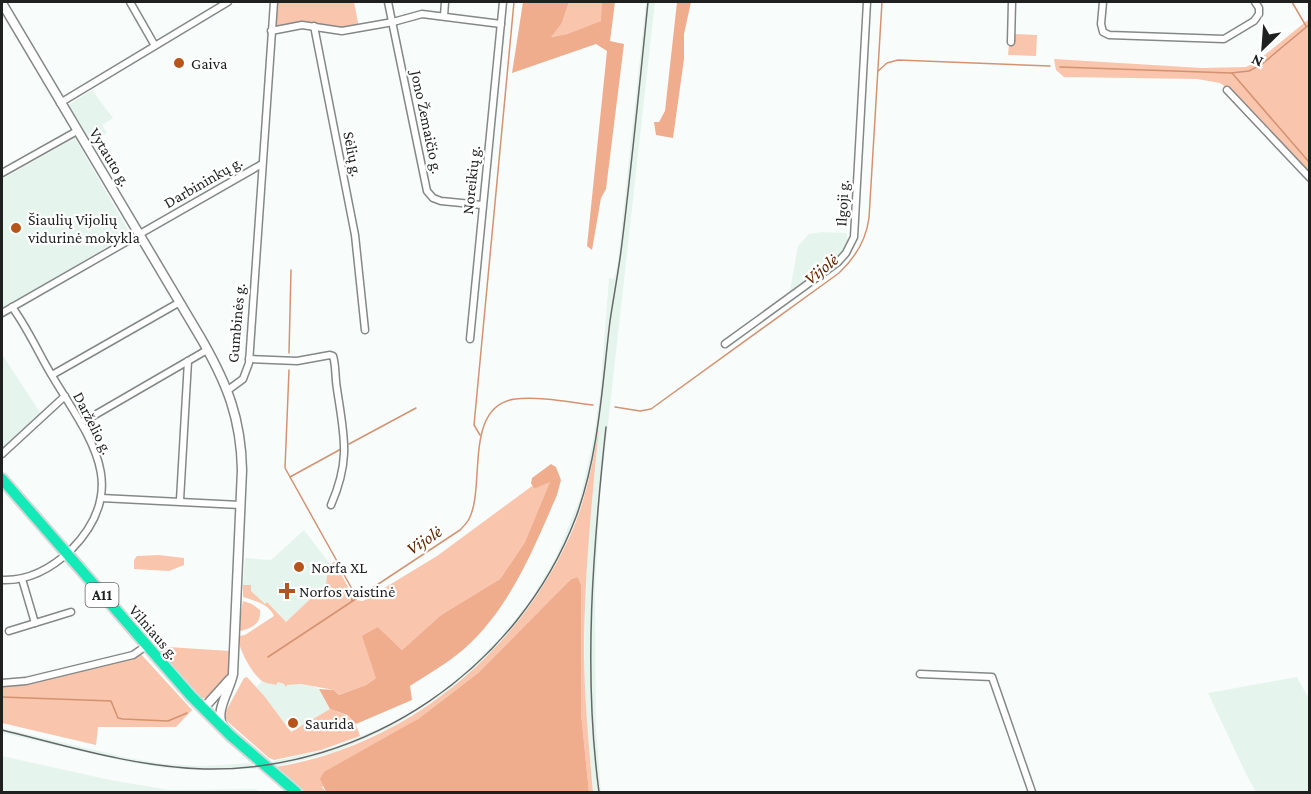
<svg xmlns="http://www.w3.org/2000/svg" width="1311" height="794" font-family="'Crimson Pro',serif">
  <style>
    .built { fill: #e6f4ee }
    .green { fill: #f9c5ac }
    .forest { fill: #f0ad8d }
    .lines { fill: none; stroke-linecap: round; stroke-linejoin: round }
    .stream { stroke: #d49272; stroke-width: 1.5 }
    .street-casing { stroke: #848987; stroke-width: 9 }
    .secondary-casing { stroke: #848987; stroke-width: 11 }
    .highway-casing { stroke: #d7d7d7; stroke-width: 14 }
    .street { stroke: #fff; stroke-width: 6 }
    .secondary { stroke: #fff; stroke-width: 8 }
    .highway { stroke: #13eab8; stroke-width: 10 }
    .rail { stroke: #656867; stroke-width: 1.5 }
    .poi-dot { fill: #b75419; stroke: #fff; stroke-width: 2 }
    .labels { text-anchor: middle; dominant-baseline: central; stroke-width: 4.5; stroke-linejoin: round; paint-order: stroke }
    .shield { fill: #fff; stroke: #626463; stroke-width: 1.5 }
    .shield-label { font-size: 15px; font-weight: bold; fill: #1f2120 }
    .poi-label { font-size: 16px; fill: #1f2120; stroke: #fff; text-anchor: start }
    .street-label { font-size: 16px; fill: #1f2120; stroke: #fff }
    .water-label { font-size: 18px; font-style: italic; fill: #622701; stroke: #fff }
  </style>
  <rect width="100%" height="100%" fill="#f8fdfb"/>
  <g class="built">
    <path d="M646,2H655L600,496L595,589L596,728L601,792H593V789L587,730L584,660L588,543L598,440L578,516L559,558L534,602L505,639L487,658L444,694L392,727L335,752L276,767L270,762L332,748L390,724L415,710L441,692L466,671L501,637L530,601L556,557L580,498L593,441L600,394L609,278L614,279L618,261Z"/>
    <path d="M92,90L113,118L102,125L107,133L89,143L67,106Z"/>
    <path d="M75,138L128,230L127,235L2,309V179Z"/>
    <path d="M822,232L847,233V238L851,239L842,255L789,296L798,246L809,234Z"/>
    <path d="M2,354L41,414L2,451Z"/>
    <path d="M304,530L331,565L328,570L326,584L286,622L267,603L265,605L251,591V585H243L245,558L271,560Z"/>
    <path d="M1297,677L1309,699V792H1256L1247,776L1208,693Z"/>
    <path d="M262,681L276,685L277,682L284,684L286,687V685L301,684L313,686L319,689L330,709L291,732L256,687Z"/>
    <path d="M2,728L128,758L165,764L201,766L251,763L257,769L201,770L165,768L128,762L2,733Z"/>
    <path d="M2,756L115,781L170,790L256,789L259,792H2Z"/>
  </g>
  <g class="green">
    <path d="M274,2H354L359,28L342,31L314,26L271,31Z"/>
    <path d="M569,2H602V21L567,34L550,37L562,23Z"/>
    <path d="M1309,19V175L1235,93L1220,83L1197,79L1064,77L1056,70L1054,59L1202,68L1246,67L1256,62Z"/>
    <path d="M1015,34L1037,35L1036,56L1008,55L1009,44H1014Z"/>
    <path d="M599,429C591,506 584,582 584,659C585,704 589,748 593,792H589L581,713V585L578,577L571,579L478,673L418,719L322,787L326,792H305L276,767C404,746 515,656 569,538C585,504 592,466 599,429Z"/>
    <path d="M551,481L525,542L500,579L441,615L402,650L378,627L376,678L366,685L339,695L334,690L301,684L287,685L286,687L284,684L278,682L276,685C272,684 265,683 262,681C253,675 236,646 239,636L245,635L274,616C269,604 255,601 243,597V585H251V591L265,604L267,602L286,622L326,584L328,569L334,561L355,600L363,601L437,556L532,486L534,489Z"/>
    <path d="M159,555L184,558V565L169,571L134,569V560L137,556Z"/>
    <path d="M243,601L252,604L260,610C261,624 253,627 241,631L238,629Z"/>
    <path d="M153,646L230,651L228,677L210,698H202Z"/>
    <path d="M139,652L192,710L176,727H98L96,745L2,723V683Z"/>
    <path d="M247,677L265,697L291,732L330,709C347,715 355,718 360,736L321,750L274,760L269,758L228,722L225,717L226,711L244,678Z"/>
  </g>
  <g class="forest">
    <path d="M523,2H569L562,23L551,37L567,34L601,21L602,2H615L610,41L624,44L606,189L601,198L592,250L587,246L607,51L596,44L512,73Z"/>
    <path d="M677,2H691L684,34V59L673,138L656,135L654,122H659L665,111Z"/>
    <path d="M551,464L556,467L561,480L557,495C533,550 510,608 464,649C448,663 428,674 410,686L412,700L356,724L347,715L330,709L319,689L334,690L339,695L366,685L376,678L362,636L378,627L402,650L441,615L500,579L525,542L550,482L534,489L531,483L532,478Z"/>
    <path d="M578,577L581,585V713L589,792H326L320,779L324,772L418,719L478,673L571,579Z"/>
  </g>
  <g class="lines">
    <g class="stream">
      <path d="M1292,2L1306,26"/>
      <path d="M1060,67L1231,73L1249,71L1262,64L1310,24"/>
      <path d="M878,71L887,63L898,60L1050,66"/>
      <path d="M1232,73L1309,162"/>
      <path d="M289,353L291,270"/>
      <path d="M289,370L285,468L338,563"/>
      <path d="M615,407L640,411L651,409L839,273C855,258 866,241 869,218L882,2"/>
      <path d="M480,435L474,425L514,2"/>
      <path d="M349,444L416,408"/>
      <path d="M290,477L341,449"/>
      <path d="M342,571L352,589V601"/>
      <path d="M268,657L460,530C463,527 467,523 469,519C486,487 463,406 515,399C538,396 569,402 593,405"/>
      <path d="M2,697L111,701L118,718L123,719L168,721L187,713"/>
    </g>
    <defs>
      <g id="street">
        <path d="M130,2L154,44"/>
        <path d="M388,2L427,191L433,198L441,201L482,205"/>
        <path d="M1103,2L1101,24L1103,32L1109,35L1224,39L1254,21L1259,14V8L1255,2"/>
        <path d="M444,16L445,2"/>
        <path d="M314,26L355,235L365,330"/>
        <path d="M271,31L302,25L342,31L393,22L422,14L501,24"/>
        <path d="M1011,42L1012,2"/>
        <path d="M1227,90L1310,178"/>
        <path d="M60,103L228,2"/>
        <path d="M2,173L77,131"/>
        <path d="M2,313L262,164"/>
        <path d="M470,339L503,2"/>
        <path d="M725,344L838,262L846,253L854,237L867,2"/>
        <path d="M249,359L297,361L330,355L333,356C336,365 335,378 337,389C344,436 351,459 331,505"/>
        <path d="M52,375L180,302"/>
        <path d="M228,390L243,379L249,363L274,2"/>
        <path d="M81,423L207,350"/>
        <path d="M2,454L65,396"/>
        <path d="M101,498L240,505"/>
        <path d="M180,500L188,361"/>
        <path d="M22,579L35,623"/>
        <path d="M2,580C28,581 52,568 71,550C134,486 87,435 51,374C38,352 27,327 12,307"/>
        <path d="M9,631L71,612"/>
        <path d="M920,674L992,677L1032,792"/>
        <path d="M2,683L26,681L133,655L146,646"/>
      </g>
      <g id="secondary">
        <path d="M2,3L202,340C227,384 241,418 242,470L233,674C230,690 214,712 223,726"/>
        <path d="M203,709L230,679"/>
      </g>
      <path id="highway" d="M2,479L191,696L231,736L296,792"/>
    </defs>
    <use href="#street" class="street-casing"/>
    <use href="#secondary" class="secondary-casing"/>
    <use href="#highway" class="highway-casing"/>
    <use href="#street" class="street"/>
    <use href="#secondary" class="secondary"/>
    <use href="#highway" class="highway"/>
    <g class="rail">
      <path d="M2,730C67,746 135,767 204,769C367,772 518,669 576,517C599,454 602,386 610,321C614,294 619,269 622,243C632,162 640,82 648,2"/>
      <path d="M599,792C583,672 593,548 606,427"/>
    </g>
  </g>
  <g class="poi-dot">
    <circle cx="179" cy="63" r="6"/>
    <circle cx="16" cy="228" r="6"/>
    <circle cx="299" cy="567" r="6"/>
    <path d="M284 582h6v6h6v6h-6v6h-6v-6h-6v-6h6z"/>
    <circle cx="293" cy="723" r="6"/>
  </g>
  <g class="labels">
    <rect class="shield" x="85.5" y="583" width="33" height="24" rx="4.5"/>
    <g class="shield-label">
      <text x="102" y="595">A11</text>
    </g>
    <g class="poi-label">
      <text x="191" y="63">Gaiva</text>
      <text x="28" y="219">Šiaulių Vijolių<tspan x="28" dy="18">vidurinė mokykla</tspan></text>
      <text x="311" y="567">Norfa XL</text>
      <text x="299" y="591">Norfos vaistinė</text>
      <text x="305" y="723">Saurida</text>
    </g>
    <g class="street-label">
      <text transform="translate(427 122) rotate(78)">Jono Žemaičio g.</text>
      <text transform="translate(353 154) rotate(79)">Sėlių g.</text>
      <text transform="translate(110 157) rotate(59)">Vytauto g.</text>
      <text transform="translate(471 180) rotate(-84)">Noreikių g.</text>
      <text transform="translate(203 182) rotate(-30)">Darbininkų g.</text>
      <text transform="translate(842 203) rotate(-87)">Ilgoji g.</text>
      <text transform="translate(236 323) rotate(-85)">Gumbinės g.</text>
      <text transform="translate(93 423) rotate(63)">Darželio g.</text>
      <text transform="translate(154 632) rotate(49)">Vilniaus g.</text>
    </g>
    <g class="water-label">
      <text transform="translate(821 269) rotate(-39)">Vijolė</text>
      <text transform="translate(424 540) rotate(-33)">Vijolė</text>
    </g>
  </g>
  <rect width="1311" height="794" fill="none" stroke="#1f2120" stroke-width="6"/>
  <g transform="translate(1263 48) rotate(205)" stroke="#ffffff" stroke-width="4.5" paint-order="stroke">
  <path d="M0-4.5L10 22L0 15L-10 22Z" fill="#1f2120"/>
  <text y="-9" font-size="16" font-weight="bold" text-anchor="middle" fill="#1f2120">N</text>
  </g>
</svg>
